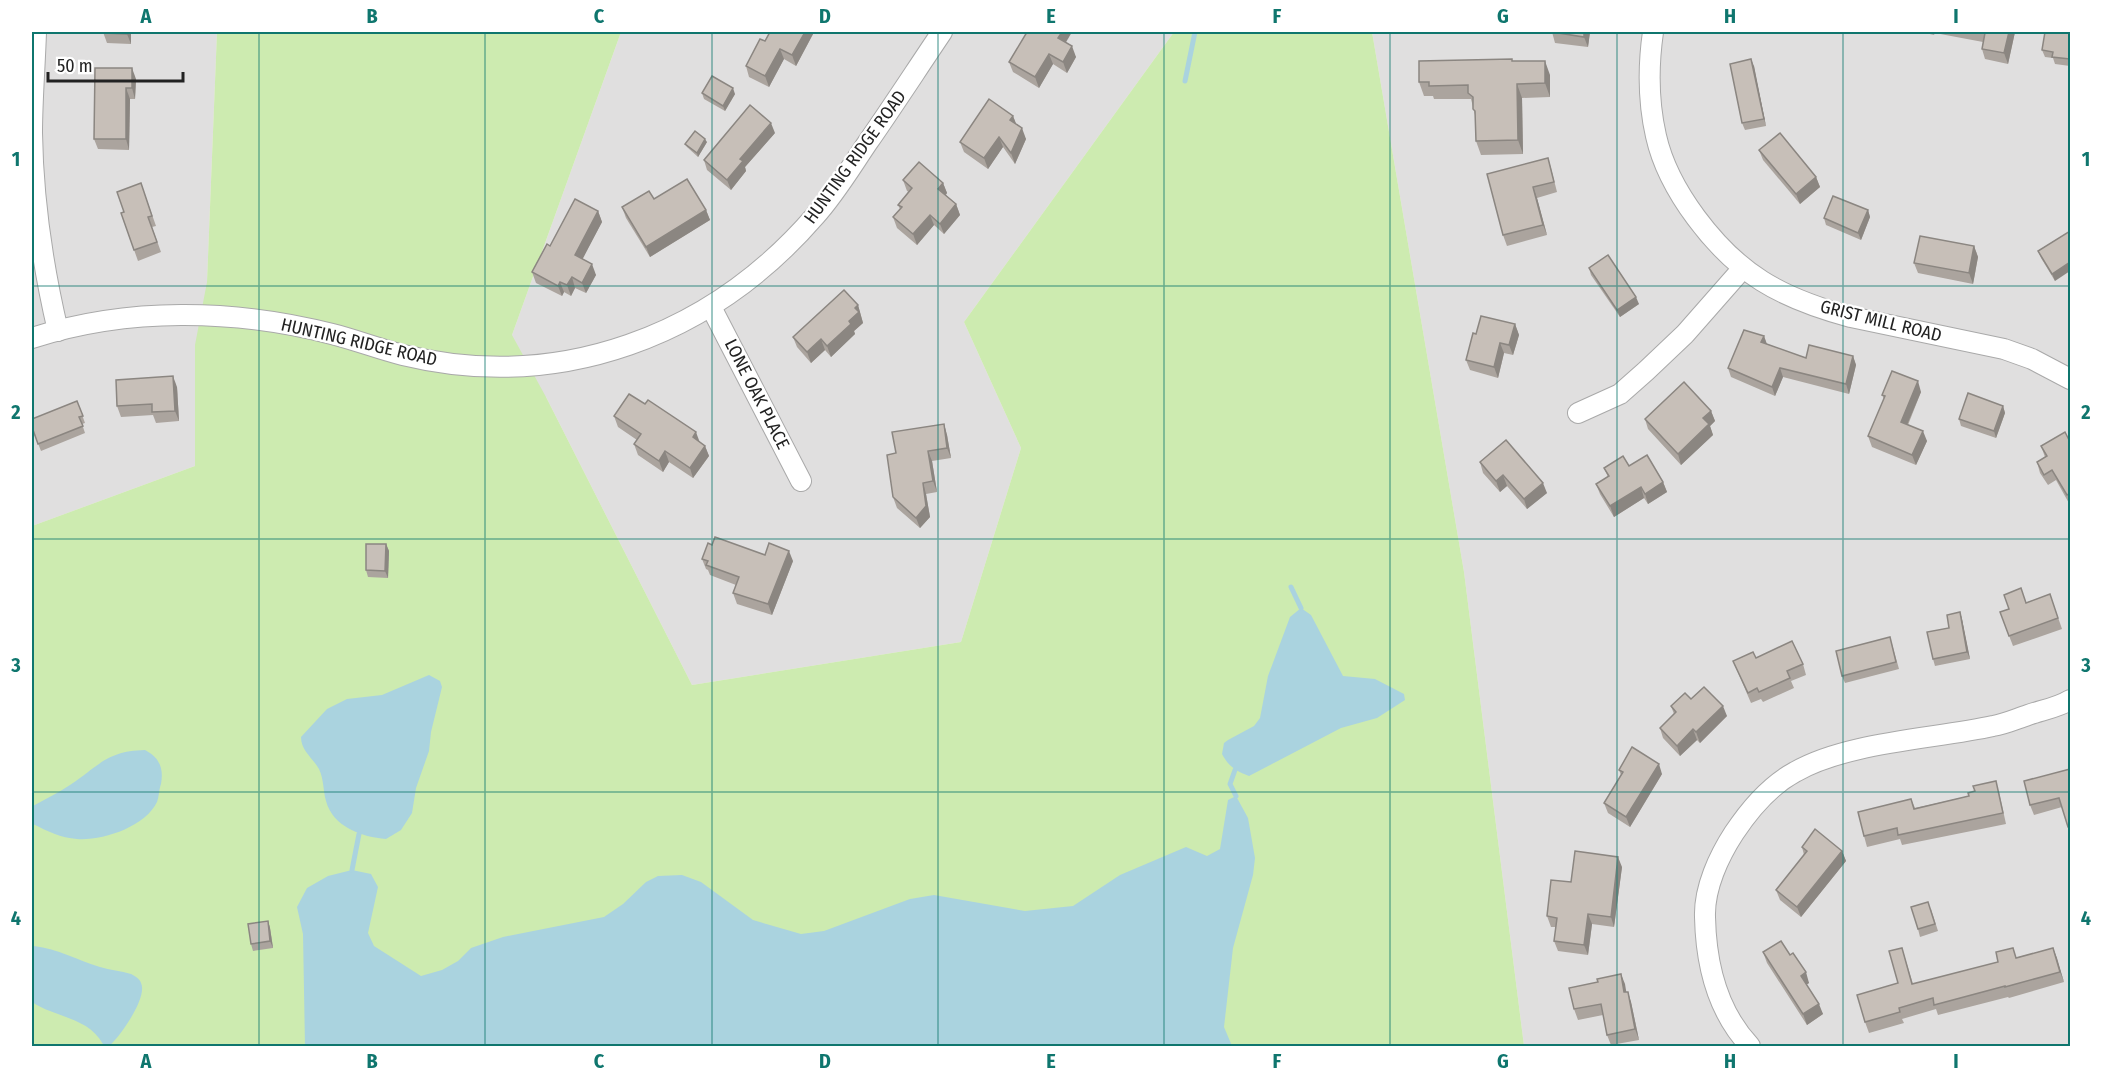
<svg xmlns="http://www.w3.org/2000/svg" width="2102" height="1078" font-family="'Fira Sans Condensed',sans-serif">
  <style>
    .residential { fill: #e0dfdf }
    .grass { fill: #cdebb0 }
    .water { fill: #aad3df }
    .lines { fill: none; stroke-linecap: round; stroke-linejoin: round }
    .stream { stroke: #aad3df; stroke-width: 5 }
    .minor-casing { stroke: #a9a9a9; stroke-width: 22 }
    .minor { stroke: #fff; stroke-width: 20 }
    .wall { fill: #aba49e }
    .shaded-wall { fill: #8b8681 }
    .building { fill: #c7bfb8; stroke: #8b8681; stroke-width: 1.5 }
    .grid { fill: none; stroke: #0f766e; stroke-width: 1.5; stroke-opacity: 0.55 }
    .labels { text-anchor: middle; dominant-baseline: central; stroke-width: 4.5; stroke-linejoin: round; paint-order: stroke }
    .street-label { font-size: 18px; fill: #222; stroke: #fff }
    .neatline { fill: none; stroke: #0f766e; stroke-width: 2 }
    .grid-label { font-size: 20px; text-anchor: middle; font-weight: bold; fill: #0f766e }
  </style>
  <rect width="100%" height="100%" fill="#f2efe9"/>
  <g class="residential">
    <path d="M32,32H217L207,282L512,335L621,32H1174L964,322L1021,448L961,642L692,685L546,397L196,345L195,466L32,526Z"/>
    <path d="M1372,32H2070V1046H1524L1464,572Z"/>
  </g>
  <path class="grass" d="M217,32H621L512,335L546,397L692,685L961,642L1021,448L964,322L1174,32H1372L1464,572L1524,1046H32V526L195,466V345L207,282Z"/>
  <g class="water">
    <path d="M1301,608L1311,615L1343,676L1375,679L1404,694L1405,700L1377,718L1341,728L1249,776C1236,771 1229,767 1222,754L1224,743L1228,740L1254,726L1260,718L1268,676L1290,617Z"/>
    <path d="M429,675L440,681L442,687L431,732L429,751L416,788L412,813L401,830L386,839C362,837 333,827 326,801C323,790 324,780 319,769C313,758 301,751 301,737L327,709L347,699L382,695Z"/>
    <path d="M145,750C159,757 164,768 161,784C159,789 159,797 157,802C145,827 102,841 77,839C61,838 47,831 33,824V806C45,799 58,793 70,785C99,766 106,751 145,750Z"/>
    <path d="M1236,796L1248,818L1255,858L1253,875L1233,948L1224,1027L1232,1046H305L303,934L297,907L307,888L328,876L352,870L371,874L378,887L368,933L374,946L421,976L442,970L458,961L471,948L503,937L604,917L623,904L646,882L658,876L682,875L701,882L753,920L801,934L824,931L910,899L934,895L1025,911L1073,906L1120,875L1186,847L1207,856L1220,849L1228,800Z"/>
    <path d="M34,946C58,949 77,960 100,967C110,970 121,971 131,974C135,976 140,979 141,983C148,997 120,1037 109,1046L103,1044C88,1017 56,1018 32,1002V947Z"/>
  </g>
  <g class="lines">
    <g class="stream">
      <path d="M1185,81L1195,32"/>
      <path d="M1291,587L1301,608"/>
      <path d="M1235,770L1230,784L1236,796"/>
      <path d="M352,870L359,834"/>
    </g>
    <defs>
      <g id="minor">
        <path d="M36,32C35,65 32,100 32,133C33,199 43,267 58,331"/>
        <path d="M1653,32C1648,67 1648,101 1656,136C1668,190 1716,252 1762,281C1789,298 1821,309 1851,317L2004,349L2032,359L2070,379"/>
        <path d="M711,307L801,481"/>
        <path d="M32,338C128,307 234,309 332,334C356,340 379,349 403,355C560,393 711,336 815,216C835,194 851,167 868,142C893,106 917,69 942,32"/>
        <path d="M1578,413L1620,394L1646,371L1685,334L1743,268"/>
        <path d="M1750,1046C1717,1011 1706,965 1705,917C1704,888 1719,856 1734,833C1750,809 1769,786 1795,772C1847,742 1934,739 1993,726C2005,724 2016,719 2028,715C2042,710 2057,708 2070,700"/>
      </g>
    </defs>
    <use href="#minor" class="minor-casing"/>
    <use href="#minor" class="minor"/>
  </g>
  <g class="wall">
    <path d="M103,32H131V44L107,43Z"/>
    <path d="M770,32H812L813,34L796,66L784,59L769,87L749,77L746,66L765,41Z"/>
    <path d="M1552,32H1590L1588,47L1555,43Z"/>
    <path d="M1921,32H2015L2008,64L1985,59L1982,49L1983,42L1935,33L1934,35Z"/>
    <path d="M2070,32V66L2055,64L2053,58L2045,57L2042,50Z"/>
    <path d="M1066,42L1076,57L1067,73L1053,64L1039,88L1013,72L1009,62Z"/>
    <path d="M1513,61L1550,75V97L1522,98L1523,154L1481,155L1476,141L1475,115L1471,99H1434L1433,96H1424L1419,82Z"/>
    <path d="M1754,66L1766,126L1745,130L1742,123Z"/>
    <path d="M95,68L136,79L135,99H130L129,150L98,149L94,139Z"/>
    <path d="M702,93L735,94L725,111L704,99Z"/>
    <path d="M1013,116L1016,124L1026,139L1015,164L1003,147L988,169L964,152L960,142Z"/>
    <path d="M775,133L745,167L746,171L731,190L707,170L704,160Z"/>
    <path d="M707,142L698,157L687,147L685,144Z"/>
    <path d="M1759,150L1816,177L1820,187L1800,204L1763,160Z"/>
    <path d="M1548,158L1551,168L1557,192L1537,198L1547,235L1507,246L1503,235Z"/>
    <path d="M903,180L943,183L947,193L946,195L956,204L960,215L944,234L934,225L917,245L897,228L893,217L900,209L898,205L909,192L907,191Z"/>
    <path d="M141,183L156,226L152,227L161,252L138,261L121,213L124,212Z"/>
    <path d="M654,199L706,210L710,220L650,257L626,218L622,207Z"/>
    <path d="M1868,210L1870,217L1861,240L1826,225L1824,218Z"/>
    <path d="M598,211L602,222L582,259L596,275L586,293L575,288L571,296L564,292L562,296L536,283L532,272L550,246Z"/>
    <path d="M2070,231L2055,281L2041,258L2038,251Z"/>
    <path d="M1974,246L1978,257L1973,284L1918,273L1914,263Z"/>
    <path d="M1589,268L1639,304L1620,317L1591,275Z"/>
    <path d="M858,305L863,323L854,331L855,334L831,357L825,350L811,363L797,347L793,337Z"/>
    <path d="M1515,324L1519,335L1513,355L1504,353L1498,378L1470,370L1466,360L1476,334Z"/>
    <path d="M1764,336L1767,344L1806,358L1853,356L1856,365L1849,394L1783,377L1775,396L1731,377L1728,368Z"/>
    <path d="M177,387L179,421L156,423L153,415L121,417L117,406Z"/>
    <path d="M1921,392L1908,425L1927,441L1916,465L1872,447L1868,436L1884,399L1882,395Z"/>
    <path d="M77,401L85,423L82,424L85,433L41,451L32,428Z"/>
    <path d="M2003,406L2005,413L1996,438L1961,426L1959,419Z"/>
    <path d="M1711,411L1715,421L1710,426L1713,435L1681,465L1648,429L1645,419Z"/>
    <path d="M614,416L700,442L705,446L709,456L693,478L669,462L663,472L638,455L634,444L637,440L618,427Z"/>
    <path d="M944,424L947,435L951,458L932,461L937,492L926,494L930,517L920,528L897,508L893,497L896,453Z"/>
    <path d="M2070,442V505L2056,480L2048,485L2040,473L2037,462L2045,457L2041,446Z"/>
    <path d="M1480,462L1547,493L1527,509L1507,486L1500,492L1483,473Z"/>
    <path d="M1629,466L1663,482L1667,492L1648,504L1644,498L1614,517L1600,494L1596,484L1608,477L1604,468Z"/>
    <path d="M386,544L389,551L388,578L368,577L366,570Z"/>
    <path d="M712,545L793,561L772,615L737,604L733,593L736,585L710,575L708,570L706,569L702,559Z"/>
    <path d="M2050,594L2062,629L2013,646L2000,612Z"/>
    <path d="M1960,612L1962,619L1970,659L1935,666L1933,659L1949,628Z"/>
    <path d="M1892,644L1899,669L1845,683L1842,676Z"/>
    <path d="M1756,658L1803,664L1806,675L1791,681L1794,688L1763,702L1761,699L1751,703L1733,661Z"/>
    <path d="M1691,699L1727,716L1700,743L1697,740L1680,756L1663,738L1660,728L1674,714L1671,706Z"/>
    <path d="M2070,769V833L2062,807L2034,815L2030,805Z"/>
    <path d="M1619,770L1662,774L1630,827L1608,813L1604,803L1621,775Z"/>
    <path d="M1999,792L2006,824L1902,845L1900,839L1867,847L1864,836L1911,799L1915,808L1969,796Z"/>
    <path d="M1802,847L1842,851L1846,861L1801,917L1780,900L1776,890L1804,855Z"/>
    <path d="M1622,867L1614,927L1592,924L1588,955L1558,951L1554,941L1556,927H1551L1547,916L1571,882Z"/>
    <path d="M1931,909L1938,931L1920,937L1918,929Z"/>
    <path d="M268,921L270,928L273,948L253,951L251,944Z"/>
    <path d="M1902,948L1913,984L2053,948L2064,982L2009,998L2008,997L1938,1015L1936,1009L1902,1019L1904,1023L1869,1033L1865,1022L1898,983Z"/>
    <path d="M1763,952L1790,955L1809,983L1806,985L1823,1014L1807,1025L1767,963Z"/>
    <path d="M1621,974L1626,992L1631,1002L1639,1040L1611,1045L1607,1035L1603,1015L1578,1020L1574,1009L1598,982Z"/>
  </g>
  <g class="shaded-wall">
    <path d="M127,32H131V44L127,34Z"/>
    <path d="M805,32H812L813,34L796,66L792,55Z"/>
    <path d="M1062,32H1072L1062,49L1058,38Z"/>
    <path d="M1584,32H1590L1588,47L1584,37Z"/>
    <path d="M2009,32H2015L2008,64L2004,53Z"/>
    <path d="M1072,46L1076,57L1067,73L1063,62Z"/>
    <path d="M780,49L784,59L769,87L765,76Z"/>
    <path d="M1049,54L1053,64L1039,88L1035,77Z"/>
    <path d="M1751,59L1754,66L1766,126L1764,119Z"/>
    <path d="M1545,61L1550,75V97L1545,83Z"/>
    <path d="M132,68L136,79L135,99L132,88Z"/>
    <path d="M1517,84L1522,98L1523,154L1518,140Z"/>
    <path d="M126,88L130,99L129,150L126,139Z"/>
    <path d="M733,88L735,94L725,111L723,106Z"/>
    <path d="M1013,116L1017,126L1010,120Z"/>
    <path d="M771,123L775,133L745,167L746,171L731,190L727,180L740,159Z"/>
    <path d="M1022,128L1026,139L1015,164L1011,153Z"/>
    <path d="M999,137L1003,147L988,169L984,158Z"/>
    <path d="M705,139L707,142L698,157L697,153Z"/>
    <path d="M1816,177L1820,187L1800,204L1796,194Z"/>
    <path d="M943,183L947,193L942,199L938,189Z"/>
    <path d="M1533,187L1537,198L1547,235L1543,225Z"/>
    <path d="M956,204L960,215L944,234L940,224Z"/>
    <path d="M706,210L710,220L650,257L646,247Z"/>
    <path d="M1868,210L1870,217L1861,240L1858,233Z"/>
    <path d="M598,211L602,222L579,266L575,255Z"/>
    <path d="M930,215L934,225L917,245L913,234Z"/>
    <path d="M1974,246L1978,257L1973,284L1969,273Z"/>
    <path d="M2070,262V271L2055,281L2052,274Z"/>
    <path d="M592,264L596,275L586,293L582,283Z"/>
    <path d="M572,277L575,288L571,296L567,285Z"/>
    <path d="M560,282L564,292L562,296L558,286Z"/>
    <path d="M1636,297L1639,304L1620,317L1617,310Z"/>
    <path d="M858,305L863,323L854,331L855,334L831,357L827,346L849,321L855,308Z"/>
    <path d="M1515,324L1519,335L1513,355L1509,345Z"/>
    <path d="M1764,336L1767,345L1761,342Z"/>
    <path d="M821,339L825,350L811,363L807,352Z"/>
    <path d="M1500,343L1504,353L1498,378L1494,367Z"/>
    <path d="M1853,356L1856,365L1849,394L1846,384Z"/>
    <path d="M1780,368L1783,377L1775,396L1772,387Z"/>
    <path d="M173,376L177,387L179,421L175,411Z"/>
    <path d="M1918,381L1921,392L1904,432L1901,422Z"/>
    <path d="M2003,406L2005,413L1996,438L1994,431Z"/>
    <path d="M1711,411L1715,421L1710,426L1713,435L1681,465L1678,454L1703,418Z"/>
    <path d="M944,424L947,435L951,458L947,448Z"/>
    <path d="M1923,431L1927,441L1916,465L1912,455Z"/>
    <path d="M696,432L700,443L693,437Z"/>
    <path d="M705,446L709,456L693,478L690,468Z"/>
    <path d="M665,451L669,462L663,472L659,461Z"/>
    <path d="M928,451L932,461L937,492L933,481Z"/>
    <path d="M1503,475L1507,486L1500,492L1496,481Z"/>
    <path d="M1663,482L1667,492L1648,504L1645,494Z"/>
    <path d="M923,483L926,494L930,517L920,528L916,518Z"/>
    <path d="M1543,483L1547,493L1527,509L1524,499Z"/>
    <path d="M1641,487L1644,498L1614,517L1610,506Z"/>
    <path d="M386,544L389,551L388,578L385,571Z"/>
    <path d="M789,551L793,561L772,615L768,604Z"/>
    <path d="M1960,612L1962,619L1970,659L1967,652Z"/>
    <path d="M1723,706L1727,716L1700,743L1696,732Z"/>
    <path d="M1693,729L1697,740L1680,756L1677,746Z"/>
    <path d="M1659,764L1662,774L1630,827L1626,817Z"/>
    <path d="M1842,851L1846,861L1801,917L1797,907Z"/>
    <path d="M1618,857L1622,867L1614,927L1611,917Z"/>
    <path d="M1588,914L1592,924L1588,955L1584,945Z"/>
    <path d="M268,921L270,928L273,948L270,941Z"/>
    <path d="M2053,948L2057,958L2064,982L2060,972Z"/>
    <path d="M1806,972L1809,983L1804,986L1801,976Z"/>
    <path d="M1621,974L1625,984L1628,1003L1624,992Z"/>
    <path d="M1628,992L1631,1002L1639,1040L1635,1029Z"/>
    <path d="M1819,1004L1823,1014L1807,1025L1803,1014Z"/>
  </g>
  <g class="building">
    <path d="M103,32H127V34L103,33Z"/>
    <path d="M770,32H805L792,55L780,49L765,76L746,66L760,39L765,41Z"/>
    <path d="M1027,32H1062L1058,38L1072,46L1063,62L1049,54L1035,77L1009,62Z"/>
    <path d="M1552,32H1584V37Z"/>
    <path d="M1977,32H2009L2004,53L1982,49L1985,33Z"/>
    <path d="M2045,32H2070V59L2052,57L2053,52L2042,50Z"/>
    <path d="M1512,59V61H1545V83L1517,84L1518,140L1476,141L1475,111L1473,109V97L1468,93V85L1429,86V82H1419V61Z"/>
    <path d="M1751,59L1764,119L1742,123L1730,64Z"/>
    <path d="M95,68H132V88H126V139H94Z"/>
    <path d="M712,76L733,88L723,106L702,93Z"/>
    <path d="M989,99L1013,116L1010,120L1022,128L1011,153L999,137L984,158L960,142Z"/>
    <path d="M750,105L771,123L740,159L743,161L727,180L704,160Z"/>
    <path d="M695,131L705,139L697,153L685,144Z"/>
    <path d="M1780,133L1816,177L1796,194L1759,150Z"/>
    <path d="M1548,158L1554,182L1533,187L1543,225L1503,235L1487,174Z"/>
    <path d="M919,162L943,183L938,189L956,204L940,224L930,215L913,234L893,217L902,207L898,205L912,188L903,180Z"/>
    <path d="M687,179L706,210L646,247L622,207L649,191L654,199Z"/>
    <path d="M141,183L152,216L148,217L157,242L134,250L121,213L124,212L117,192Z"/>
    <path d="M1833,196L1868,210L1858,233L1824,218Z"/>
    <path d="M575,199L598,211L575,255L592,264L582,283L572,277L567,285L560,282L558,286L532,272L547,244L550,246Z"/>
    <path d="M2070,231V262L2052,274L2038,251Z"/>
    <path d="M1920,236L1974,246L1969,273L1914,263Z"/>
    <path d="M1608,255L1636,297L1617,310L1589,268Z"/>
    <path d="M844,290L858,305L855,308L859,312L849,321L851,324L827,346L821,339L807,352L793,337Z"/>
    <path d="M1481,316L1515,324L1509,345L1500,343L1494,367L1466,360L1473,333L1476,334Z"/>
    <path d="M1744,330L1764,336L1761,342L1806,358L1809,345L1853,356L1846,384L1780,368L1772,387L1728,368Z"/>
    <path d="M1892,371L1918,381L1901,422L1923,431L1912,455L1868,436L1885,396L1882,395Z"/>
    <path d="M173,376L175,411L152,412V404L117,406L116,380Z"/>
    <path d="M1684,382L1711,411L1703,418L1709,424L1678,454L1645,419Z"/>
    <path d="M1968,393L2003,406L1994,431L1959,419Z"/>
    <path d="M629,394L645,404L648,400L696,432L693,437L705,446L690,468L665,451L659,461L634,444L641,434L614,416Z"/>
    <path d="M77,401L83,416L79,417L83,426L38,444L32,427V419Z"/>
    <path d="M944,424L947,448L928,451L933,481L923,483L926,506L916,518L893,497L887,455L896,453L892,432Z"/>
    <path d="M2065,432L2070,442V493L2067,495L2052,470L2044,475L2037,462L2047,456L2041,446Z"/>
    <path d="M1506,440L1543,483L1524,499L1503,475L1496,481L1480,462Z"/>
    <path d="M1647,455L1663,482L1645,494L1641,487L1610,506L1596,484L1609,476L1604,468L1623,456L1629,466Z"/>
    <path d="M715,537L765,555L769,543L789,551L768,604L733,593L739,577L706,565L708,561L702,559L708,543L712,545Z"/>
    <path d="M366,544H386L385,571L366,570Z"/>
    <path d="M2021,588L2026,603L2050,594L2058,618L2009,636L2000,612L2009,609L2004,595Z"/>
    <path d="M1960,612L1967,652L1933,659L1927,632L1949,628L1947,615Z"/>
    <path d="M1890,637L1896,662L1842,676L1836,651Z"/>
    <path d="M1792,641L1803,664L1787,671L1790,678L1759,692L1757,688L1748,693L1733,661L1753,652L1756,658Z"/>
    <path d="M1704,687L1723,706L1696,732L1693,729L1677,746L1660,728L1676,712L1671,706L1685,693L1691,699Z"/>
    <path d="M1632,747L1659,764L1626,817L1604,803L1623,772L1619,770Z"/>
    <path d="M2070,769V827H2068L2059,798L2030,805L2024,781Z"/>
    <path d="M1996,781L2003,813L1898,835L1897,828L1864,836L1858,812L1911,799L1914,809L1969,796L1968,793L1975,791L1973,786Z"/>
    <path d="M1815,829L1842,851L1797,907L1776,890L1807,851L1802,847Z"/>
    <path d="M1575,851L1618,857L1611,917L1588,914L1584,945L1554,941L1557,918L1547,916L1551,880L1571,882Z"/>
    <path d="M1928,902L1935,924L1918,929L1911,907Z"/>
    <path d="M268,921L270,941L251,944L248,924Z"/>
    <path d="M1781,941L1790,955L1793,953L1806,972L1801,976L1819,1004L1803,1014L1763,952Z"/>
    <path d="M1902,948L1912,984L1998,962L1996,952L2013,948L2016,958L2053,948L2060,972L2005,987V986L1934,1005L1933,998L1899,1008L1900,1012L1865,1022L1857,995L1898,983L1889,951Z"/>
    <path d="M1621,974L1624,992H1628L1635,1029L1607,1035L1601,1004L1574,1009L1569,988L1598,982L1597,979Z"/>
  </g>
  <path class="grid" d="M259,32V1046M485,32V1046M712,32V1046M938,32V1046M1164,32V1046M1390,32V1046M1617,32V1046M1843,32V1046M32,286H2070M32,539H2070M32,792H2070"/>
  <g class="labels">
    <g class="street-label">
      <text transform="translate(855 157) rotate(-54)">HUNTING RIDGE ROAD</text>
      <text transform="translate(1881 321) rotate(14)">GRIST MILL ROAD</text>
      <text transform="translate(359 342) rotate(13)">HUNTING RIDGE ROAD</text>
      <text transform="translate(757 394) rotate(63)">LONE OAK PLACE</text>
    </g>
  </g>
  <rect width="2102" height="1078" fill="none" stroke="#ffffff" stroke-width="66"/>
  <path d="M48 72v9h135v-9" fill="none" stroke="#222222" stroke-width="3"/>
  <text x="57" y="72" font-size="18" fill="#222222" stroke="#ffffff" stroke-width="4.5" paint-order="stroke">50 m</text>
  <rect x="33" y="33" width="2036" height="1012" class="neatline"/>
  <g class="grid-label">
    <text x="146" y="23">A</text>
    <text x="372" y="23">B</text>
    <text x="599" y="23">C</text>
    <text x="825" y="23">D</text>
    <text x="1051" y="23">E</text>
    <text x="1277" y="23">F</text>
    <text x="1503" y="23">G</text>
    <text x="1730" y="23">H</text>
    <text x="1956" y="23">I</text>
    <text x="16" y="166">1</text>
    <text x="2086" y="166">1</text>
    <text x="16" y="419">2</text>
    <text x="2086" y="419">2</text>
    <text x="16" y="672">3</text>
    <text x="2086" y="672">3</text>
    <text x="16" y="925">4</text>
    <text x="2086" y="925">4</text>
    <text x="146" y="1068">A</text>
    <text x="372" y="1068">B</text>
    <text x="599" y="1068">C</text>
    <text x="825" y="1068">D</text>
    <text x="1051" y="1068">E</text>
    <text x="1277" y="1068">F</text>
    <text x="1503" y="1068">G</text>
    <text x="1730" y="1068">H</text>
    <text x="1956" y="1068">I</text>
  </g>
</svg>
